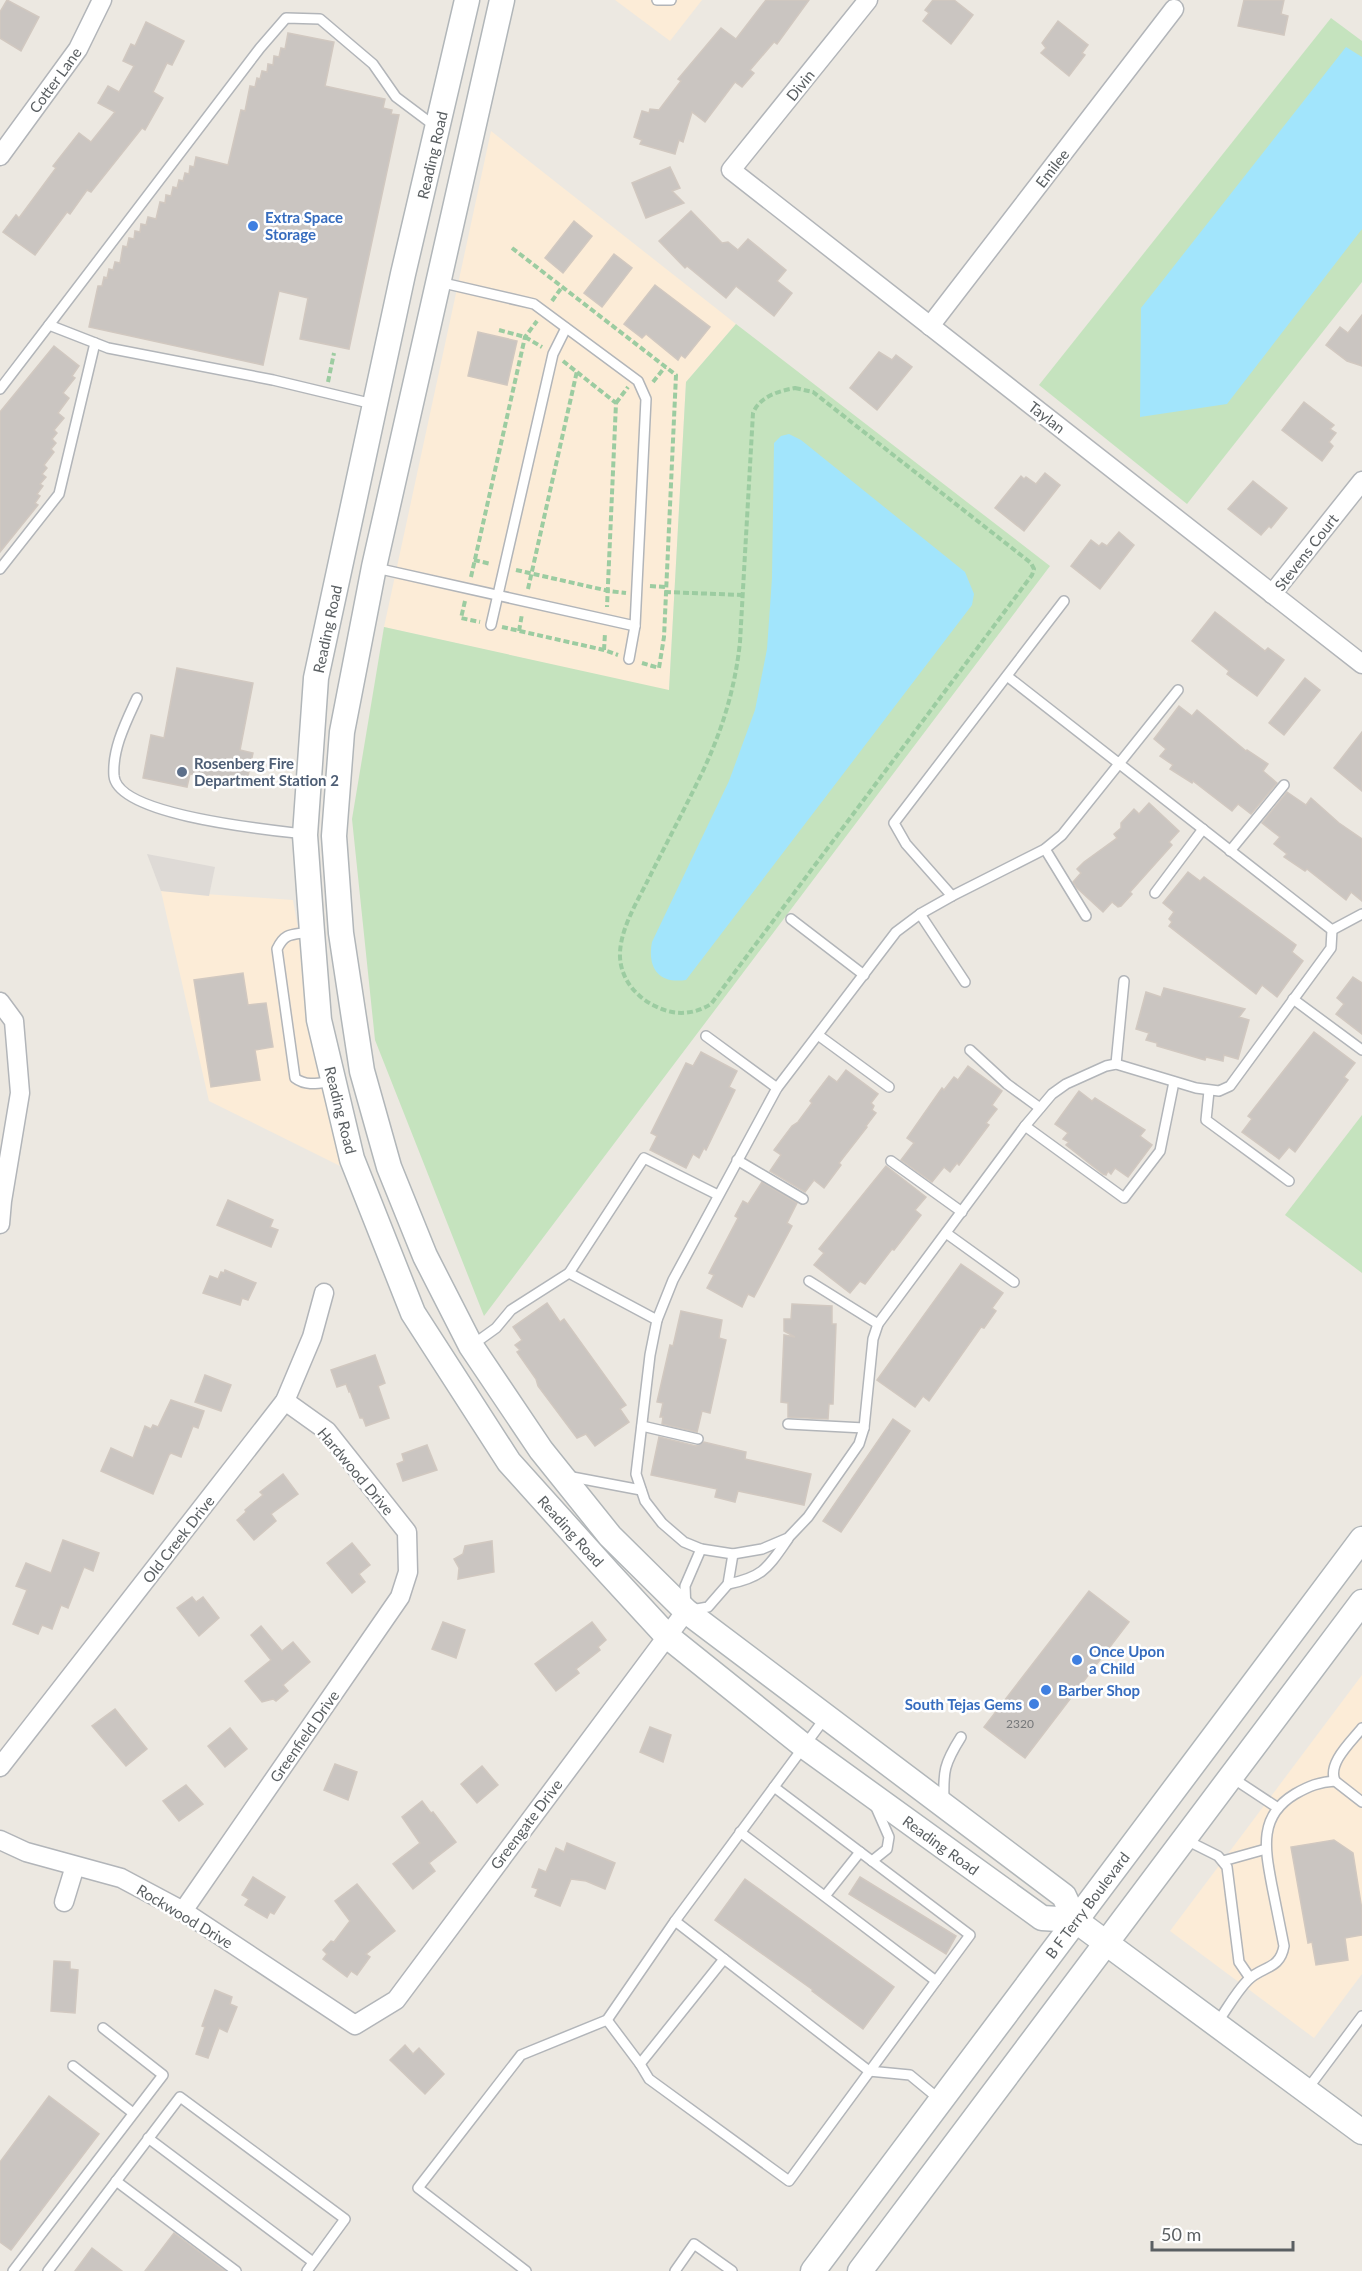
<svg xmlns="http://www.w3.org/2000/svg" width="1362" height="2271" font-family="Lato,sans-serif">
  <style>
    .commercial { fill: #fcecd7 }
    .industrial { fill: #dedad6 }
    .green { fill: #c5e3be }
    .water { fill: #a2e5fc }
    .building { fill: #cac5c1; stroke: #d1c8c0; stroke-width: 1.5 }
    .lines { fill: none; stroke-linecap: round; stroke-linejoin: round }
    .lane-casing { stroke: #b2b5b9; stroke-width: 12 }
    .street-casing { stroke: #b2b5b9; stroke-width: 21 }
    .secondary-casing { stroke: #b1b6b9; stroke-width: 27 }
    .path { stroke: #9ccca1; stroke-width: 4; stroke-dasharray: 6 3; stroke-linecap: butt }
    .lane { stroke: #fff; stroke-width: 9 }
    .street { stroke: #fff; stroke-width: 18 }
    .secondary { stroke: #fff; stroke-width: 24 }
    .shop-dot { fill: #3f7fe0; stroke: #fff; stroke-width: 2 }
    .service-dot { fill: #5c6f8a; stroke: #fff; stroke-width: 2 }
    .labels { text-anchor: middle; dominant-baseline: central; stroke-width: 5; stroke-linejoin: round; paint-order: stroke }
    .number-label { font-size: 12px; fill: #76787a }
    .street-label { font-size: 15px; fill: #5a5f62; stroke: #fff }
    .shop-label { font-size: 15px; font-weight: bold; fill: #366cbe; stroke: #fff; text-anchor: start }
    .service-label { font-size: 15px; font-weight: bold; fill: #4e5e75; stroke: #fff; text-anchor: start }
  </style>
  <rect width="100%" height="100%" fill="#ece8e1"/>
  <g class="commercial">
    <path d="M615,0H702L670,41Z"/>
    <path d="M491,131L736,324L686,382L669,691L384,627Z"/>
    <path d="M161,891L293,900L340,1166L209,1101Z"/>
    <path d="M1362,1675V1974L1314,2038L1170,1931Z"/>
  </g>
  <path class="industrial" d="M147,854L215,867L209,896L161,891Z"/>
  <g class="green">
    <path d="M1331,18L1362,41V282L1187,504L1039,385Z"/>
    <path d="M736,324L1050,566L484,1316L375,1040L352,819L384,627L669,690L686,382Z"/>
    <path d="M1362,1115V1273L1285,1215Z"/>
  </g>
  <g class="water">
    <path d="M1346,47L1362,57V229L1227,404L1140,417L1141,308Z"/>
    <path d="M789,434L801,440L965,572L974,594L972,605L686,980C659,984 647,968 652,942L729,781L755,710L767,649L772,578L774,443L781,436Z"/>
  </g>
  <g class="building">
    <path d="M7,0L39,17L21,51L0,38V12Z"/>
    <path d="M766,0H809L777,44L774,42L750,70L754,73L742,87L735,82L705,122L692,112L683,142L679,140L675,154L640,144L642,140L634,137L642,111L649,113L650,109L659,110L681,81L678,79L721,28L736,39Z"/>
    <path d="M933,0H954L973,15L951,44L923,21L929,13L925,10Z"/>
    <path d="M1244,0H1284L1281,14L1288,16L1284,35L1238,26Z"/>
    <path d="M1058,21L1088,45L1082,53L1085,55L1069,76L1041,53L1046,48L1042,43Z"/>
    <path d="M146,22L184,41L172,65L167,63L153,92L163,98L145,130L142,128L91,192L87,190L70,214L67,212L35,255L3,232L16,215L19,218L56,168L53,166L79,133L91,142L115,112L98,103L108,86L119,92L134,66L123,61L131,44L135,46Z"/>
    <path d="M288,33L334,42L325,86L385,99L383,108L392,110L391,114L399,115L349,349L300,339L308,298L279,291L263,365L89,327L98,286H102L104,277L107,278L109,269L113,270L115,262L120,263L123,246L127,247L129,238L134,239L135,231L140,232L141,224L146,225L148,217L156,219L160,202L165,203L166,195L171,196L173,187L177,188L179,180L183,181L185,173L189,174L190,166L194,167L196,157L228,165L241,110L245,111L250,86L255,87L257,78L260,79L262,71L267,72L268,64L273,65L274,56L279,57L281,48L285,49Z"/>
    <path d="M670,167L680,188L672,191L684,203L646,218L632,183Z"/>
    <path d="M691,211L722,243L728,242L738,250L748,239L786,270L777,281L792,293L774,316L736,286L726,298L687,266L685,268L659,241Z"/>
    <path d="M574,221L592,236L563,273L545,258Z"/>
    <path d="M614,254L632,268L602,307L584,293Z"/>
    <path d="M655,285L710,327L685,358L681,355L678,360L646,334L642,338L624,324Z"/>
    <path d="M1362,315V366L1347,361L1326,345L1340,327L1348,333Z"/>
    <path d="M478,332L517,341L507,385L468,376Z"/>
    <path d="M54,346L79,366L72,376L75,378L63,393L69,398L58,413L64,418L54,430L57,433L52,439L56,443L51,449L54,452L44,465L47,468L42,474L46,477L40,484L43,486L37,494L40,496L35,503L38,505L0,552V412Z"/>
    <path d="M879,352L892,360L896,355L912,367L877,410L850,388Z"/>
    <path d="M1304,402L1334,425L1330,429L1336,433L1329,442L1333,446L1322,461L1282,430Z"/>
    <path d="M1045,473L1060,485L1024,531L995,508L1021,476L1024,479L1026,477L1036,484Z"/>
    <path d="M1253,481L1287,508L1271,528L1269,526L1261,535L1228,509Z"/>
    <path d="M1119,532L1134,545L1100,589L1071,566L1091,540L1099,546L1102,543L1107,546Z"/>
    <path d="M1215,612L1265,651L1268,648L1284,660L1257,696L1227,674L1229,671L1192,641Z"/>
    <path d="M177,668L253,683L240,750L253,753L246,785L190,774L187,787L143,778L151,735L164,738Z"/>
    <path d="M1305,678L1320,690L1284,735L1269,723Z"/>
    <path d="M1179,706L1192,716L1197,710L1246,751L1247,750L1268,764L1263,771L1277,783L1251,814L1238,804L1232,811L1193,781L1192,783L1170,769L1173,765L1160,756L1166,749L1154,739Z"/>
    <path d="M1362,732V791L1334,768Z"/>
    <path d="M1287,792L1306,805L1311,798L1339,823L1362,839V901L1351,892L1346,900L1307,869L1305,871L1284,857L1287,854L1274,844L1280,837L1262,823Z"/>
    <path d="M1149,803L1179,831L1169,842L1172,845L1130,892L1132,894L1121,906L1118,907L1112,902L1103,912L1077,888L1073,882L1081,873L1077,869L1084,862L1117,838L1114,834L1121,828V823L1134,809L1139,814Z"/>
    <path d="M1188,872L1200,881L1204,877L1296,945L1292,952L1303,961L1277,997L1262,985L1256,994L1169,926L1172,922L1169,919L1174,912L1163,903Z"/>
    <path d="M243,973L248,1005L266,1003L273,1047L255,1050L260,1080L211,1087L194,980Z"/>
    <path d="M1353,977L1362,983V1034L1336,1014L1344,1004L1337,998Z"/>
    <path d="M1164,988L1245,1009L1239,1017L1249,1020L1238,1059L1224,1055L1223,1061L1206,1057L1205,1060L1157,1046V1043L1146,1040L1149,1033L1136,1029L1146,992L1161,997Z"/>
    <path d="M1314,1032L1355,1063L1344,1077L1348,1080L1295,1152L1289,1147L1279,1159L1242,1132L1252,1119L1248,1116Z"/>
    <path d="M701,1052L737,1071L729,1087L735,1090L706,1150L704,1148L699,1158L693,1154L686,1168L650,1150L657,1136L651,1133L686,1063L693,1066Z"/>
    <path d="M968,1066L1002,1091L992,1105L997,1109L986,1123L989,1125L959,1165L957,1163L950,1172L944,1167L932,1182L901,1160L914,1143L907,1138L942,1088L944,1090L954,1077L958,1080Z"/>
    <path d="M846,1070L878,1094L871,1103L874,1106L872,1110L876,1113L866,1126L867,1127L839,1163L841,1165L824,1188L814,1180L805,1192L770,1171L781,1155L774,1150L792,1126L798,1122L812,1103L810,1101L829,1076L837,1082Z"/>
    <path d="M1079,1091L1092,1101L1095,1098L1145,1130L1140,1136L1152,1145L1128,1177L1115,1168L1111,1174L1108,1171L1106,1175L1103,1174L1066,1145L1069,1142L1063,1139L1068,1133L1055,1124Z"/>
    <path d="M886,1166L926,1197L915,1210L921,1215L894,1250L892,1249L865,1284L860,1281L850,1293L814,1265L824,1253L819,1249Z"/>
    <path d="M762,1182L797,1203L787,1223L792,1226L754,1297L748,1294L742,1307L707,1288L714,1275L709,1273L738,1218L735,1216L743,1201L748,1204Z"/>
    <path d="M228,1200L273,1220L270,1227L278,1230L271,1247L217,1225Z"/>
    <path d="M961,1264L1003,1293L992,1308L996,1311L984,1328L981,1327L929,1401L923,1396L915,1407L877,1380Z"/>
    <path d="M225,1270L256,1283L248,1300L242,1298L240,1305L203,1293L210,1276L218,1279L221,1272L224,1273Z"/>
    <path d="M547,1303L560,1322L564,1319L626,1405L620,1409L629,1422L595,1446L586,1434L577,1438L538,1386L536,1379L517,1352L520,1350L515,1345L522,1340L513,1327Z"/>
    <path d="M792,1304L832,1306V1324H836L833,1404H829L828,1419L788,1417V1403L781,1402L784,1335L795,1337L784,1331V1319H791Z"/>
    <path d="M681,1311L722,1320L719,1338L726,1340L710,1413L702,1411L697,1432L662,1424L663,1417H660L663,1403L657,1402L670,1345L673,1346Z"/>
    <path d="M375,1355L385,1383L378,1386L389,1418L366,1426L363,1418H360L350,1391L349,1392L346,1384L337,1387L331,1370Z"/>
    <path d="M205,1375L231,1385L221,1411L195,1402Z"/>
    <path d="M171,1400L204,1411L198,1428L193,1426L181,1457L171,1453L169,1455L153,1494L101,1471L111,1448L133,1458L145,1426L151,1429L153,1425L158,1427Z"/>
    <path d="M893,1419L910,1431L841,1532L823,1521Z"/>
    <path d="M659,1437L696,1446L704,1442L746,1452L745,1459L811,1474L804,1505L738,1491L735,1502L715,1497L717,1489L651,1475Z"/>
    <path d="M427,1445L437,1470L403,1481L397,1464L404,1461L402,1454Z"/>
    <path d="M283,1474L298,1494L271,1514L276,1521L254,1540L237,1520L246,1512L245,1510L263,1495L260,1492Z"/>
    <path d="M63,1540L99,1553L93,1571L84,1567L68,1608L61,1605L52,1629L42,1625L38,1634L13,1624L27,1590L16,1586L26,1563L51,1573Z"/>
    <path d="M492,1541L494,1572L458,1579L459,1568L454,1559L463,1554L465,1546Z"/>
    <path d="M352,1543L370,1565L359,1574L365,1582L352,1593L327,1563Z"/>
    <path d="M1089,1591L1129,1622L1025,1758L984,1727Z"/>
    <path d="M192,1597L196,1602L203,1597L219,1618L199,1636L177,1608Z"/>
    <path d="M443,1622L465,1630L456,1658L432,1649Z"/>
    <path d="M592,1622L606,1640L598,1647L600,1650L576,1669L579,1673L556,1691L535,1664Z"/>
    <path d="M261,1626L282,1651L293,1642L310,1662L283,1685L288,1691L276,1701L273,1699L262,1702L245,1681L271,1660L251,1635Z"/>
    <path d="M115,1709L147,1749L126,1766L92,1726Z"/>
    <path d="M650,1727L671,1735L663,1762L640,1752Z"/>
    <path d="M230,1728L247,1749L225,1767L208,1746Z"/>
    <path d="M335,1764L357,1772L348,1800L324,1790Z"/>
    <path d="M482,1766L498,1785L477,1803L461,1784Z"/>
    <path d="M186,1785L203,1804L179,1821L163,1801Z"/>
    <path d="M422,1801L431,1813L433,1812L456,1842L429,1863L435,1871L413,1889L393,1864L420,1843L402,1817Z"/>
    <path d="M1334,1840L1353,1853L1362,1910V1935L1345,1938L1348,1960L1316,1965L1312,1942L1308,1943L1291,1847Z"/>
    <path d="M567,1843L615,1863L605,1889L586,1881L571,1879L560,1906L535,1896L538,1889L532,1887L539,1869L546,1872L556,1848L564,1852Z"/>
    <path d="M253,1877L285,1897L274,1914L270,1912L267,1918L245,1905L249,1899L242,1895Z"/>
    <path d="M860,1877L956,1936L946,1954L849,1894Z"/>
    <path d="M745,1879L894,1987L863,2029L812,1991L813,1990L715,1920Z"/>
    <path d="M357,1884L395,1931L366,1954L370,1957L357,1975L351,1971L347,1977L323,1959L327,1954L323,1950L331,1941L334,1942L350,1921L335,1901Z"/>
    <path d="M54,1961L70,1962V1969L78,1970L75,2013L51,2011Z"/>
    <path d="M215,1990L232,1997L230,2004L237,2007L227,2032L219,2028L208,2058L196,2054L205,2027L202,2026Z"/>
    <path d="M405,2045L413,2054L419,2048L444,2074L425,2094L390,2060Z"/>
    <path d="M49,2096L99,2134L11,2250L0,2242V2162Z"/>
    <path d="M174,2233L225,2271H145Z"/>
    <path d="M92,2248L122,2271H75Z"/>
  </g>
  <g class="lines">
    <defs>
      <g id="lane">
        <path d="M657,0H671"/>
        <path d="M439,282L534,304L638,381L646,399L635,626L629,659"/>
        <path d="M0,389L49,325"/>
        <path d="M373,404L273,380L108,348L49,325L260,48L286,18L320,19L373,64L396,97L436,127"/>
        <path d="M376,568L635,626"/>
        <path d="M0,569L59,494L95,343"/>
        <path d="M491,625L553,354L566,328"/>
        <path d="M1007,676L1332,930L1331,948L1230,1086L1219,1091L1196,1088L1116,1064L1106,1066L1066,1084L1052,1094L1025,1126L878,1324L873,1339L864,1428L859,1444L808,1517L788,1538L762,1549L733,1554L701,1549L684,1542L662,1523L645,1501L636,1474L650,1355L657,1320L673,1280L777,1088L896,932L920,914L952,896L1045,849L1062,835L1178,690"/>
        <path d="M137,698C126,722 112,749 114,776C118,816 271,830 304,834"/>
        <path d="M1045,849L1086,916"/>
        <path d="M1230,851L1284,785"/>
        <path d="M1155,893L1203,829"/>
        <path d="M952,896L906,844L894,823L1064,601"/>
        <path d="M920,914L965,982"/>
        <path d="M791,919L864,975"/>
        <path d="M1332,930L1362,914"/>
        <path d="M310,932C292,935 285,932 277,949L295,1078C307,1087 319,1083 334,1081"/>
        <path d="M1293,999L1362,1050"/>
        <path d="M818,1035L889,1087"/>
        <path d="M706,1036L777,1088"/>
        <path d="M970,1050L1007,1084L1040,1108"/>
        <path d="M1116,1064L1124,981"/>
        <path d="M1209,1091L1206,1120L1289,1181"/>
        <path d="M1025,1126L1124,1198L1160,1151L1174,1082"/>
        <path d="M737,1160L803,1199"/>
        <path d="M891,1161L962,1212"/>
        <path d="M946,1233L1014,1282"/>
        <path d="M569,1273L644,1158L718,1195"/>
        <path d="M809,1281L878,1324"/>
        <path d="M471,1346L496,1328L511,1310L569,1273L657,1320"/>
        <path d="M788,1424L864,1428"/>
        <path d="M642,1426L698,1439"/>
        <path d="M567,1476L641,1490"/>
        <path d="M701,1549L685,1586L686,1611L708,1607L728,1584L733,1554"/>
        <path d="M728,1584C764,1577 768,1567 788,1539"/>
        <path d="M1231,1777L1278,1808"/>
        <path d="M1335,1781C1327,1763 1352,1741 1362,1728"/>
        <path d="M774,1787L970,1935L936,1981"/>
        <path d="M944,1802C943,1771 944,1764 961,1737"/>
        <path d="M1186,1840L1218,1856L1227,1867L1239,1962L1250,1978"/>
        <path d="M872,1861L887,1849L889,1837L875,1805"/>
        <path d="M1223,1861L1266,1849"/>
        <path d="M825,1896L860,1852"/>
        <path d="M675,1921L869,2071L910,2075L939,2099"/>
        <path d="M607,2020L640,2064L649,2079L789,2181L936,1981L740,1832"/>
        <path d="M1217,2023C1227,2009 1236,1992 1248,1980C1262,1966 1280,1970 1284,1946C1280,1926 1276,1906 1272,1886C1265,1849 1258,1816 1295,1794C1309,1786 1319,1782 1335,1781L1362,1802"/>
        <path d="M640,2064L724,1959"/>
        <path d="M73,2066L133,2113"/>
        <path d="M1306,2091L1362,2016"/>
        <path d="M148,2138L313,2262"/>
        <path d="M116,2181L236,2271"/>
        <path d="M13,2271L163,2075L103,2028"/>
        <path d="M48,2271L180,2097L345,2219L307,2271"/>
        <path d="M526,2271L418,2188L521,2055L607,2020L675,1921L825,1718"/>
        <path d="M675,2271L694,2244L732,2271"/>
      </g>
      <g id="street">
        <path d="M868,0L731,170L1362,664"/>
        <path d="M0,156L78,49L102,0"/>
        <path d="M930,326L1174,9"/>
        <path d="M1272,594L1362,481"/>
        <path d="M0,1002L14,1021L20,1093L2,1201L0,1224"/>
        <path d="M0,1767L285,1401L312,1337L324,1293"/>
        <path d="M0,1840L26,1852L121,1878L183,1911L355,2025L396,2000L686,1611"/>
        <path d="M64,1902L75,1866"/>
        <path d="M183,1911L400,1597L408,1572L407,1532L327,1431L285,1401"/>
      </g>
      <g id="secondary">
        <path d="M467,0L403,274L316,678L305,835L312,932L319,1020L352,1159L413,1313L509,1462L608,1572L667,1636L804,1746L1042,1918L1075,1920"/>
        <path d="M502,0L374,567L342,732L334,836L341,933L362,1071L389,1167L425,1256L471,1346L541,1450L610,1536L686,1611L1064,1896L1075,1920L1362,2132"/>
        <path d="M813,2271L1362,1539"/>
        <path d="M860,2271L1362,1602"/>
      </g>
    </defs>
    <use href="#lane" class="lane-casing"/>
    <use href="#street" class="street-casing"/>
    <use href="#secondary" class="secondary-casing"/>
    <g class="path">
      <path d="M512,248L676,375L664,637L659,668L642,663"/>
      <path d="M552,301L562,287"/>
      <path d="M499,330L525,337L542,347"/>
      <path d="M563,361L616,403L607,607"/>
      <path d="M328,382L334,353"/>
      <path d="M653,382L665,367"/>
      <path d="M795,388L813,392L1031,563L1034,569L1032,575L711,1004C693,1015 674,1016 655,1006C636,997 621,979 620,957C619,931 637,902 648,880C665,846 683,812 700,777C721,734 735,690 740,642L753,413C760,396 779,391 795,388Z"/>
      <path d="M616,403L628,387"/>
      <path d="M474,560L491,564"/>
      <path d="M516,570L609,591L626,593"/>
      <path d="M471,577L525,337L537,321"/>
      <path d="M650,586L665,587"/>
      <path d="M528,589L577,371"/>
      <path d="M665,592L743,595"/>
      <path d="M465,601L461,618L480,622"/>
      <path d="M502,627L604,650L618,655"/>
      <path d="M519,631L522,614"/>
      <path d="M604,650L605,633"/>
    </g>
    <use href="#lane" class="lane"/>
    <use href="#street" class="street"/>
    <use href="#secondary" class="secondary"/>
  </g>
  <g class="shop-dot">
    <circle cx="253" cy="226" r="6"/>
    <circle cx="1077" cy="1660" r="6"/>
    <circle cx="1046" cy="1690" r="6"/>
    <circle cx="1034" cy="1704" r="6"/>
  </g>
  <circle class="service-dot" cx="182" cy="772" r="6"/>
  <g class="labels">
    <g class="number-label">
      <text x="1020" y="1723">2320</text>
    </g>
    <g class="street-label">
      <text transform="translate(55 80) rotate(-54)">Cotter Lane</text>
      <text transform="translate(800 85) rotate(-51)">Divin</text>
      <text transform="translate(432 155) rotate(-77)">Reading Road</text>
      <text transform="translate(1052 168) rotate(-52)">Emilee</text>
      <text transform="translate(1047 417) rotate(38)">Taylan</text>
      <text transform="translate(1306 552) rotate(-52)">Stevens Court</text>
      <text transform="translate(327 629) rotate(-78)">Reading Road</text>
      <text transform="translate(341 1110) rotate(76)">Reading Road</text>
      <text transform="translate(356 1471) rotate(50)">Hardwood Drive</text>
      <text transform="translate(571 1531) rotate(48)">Reading Road</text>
      <text transform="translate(178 1539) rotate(-52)">Old Creek Drive</text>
      <text transform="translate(304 1736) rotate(-55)">Greenfield Drive</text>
      <text transform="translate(526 1824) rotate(-53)">Greengate Drive</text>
      <text transform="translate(941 1845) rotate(36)">Reading Road</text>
      <text transform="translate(1087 1905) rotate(-53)">B F Terry Boulevard</text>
      <text transform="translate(185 1916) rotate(31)">Rockwood Drive</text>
    </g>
    <g class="shop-label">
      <text x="265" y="217">Extra Space<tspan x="265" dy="17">Storage</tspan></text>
      <text x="1089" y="1651">Once Upon<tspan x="1089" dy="17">a Child</tspan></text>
      <text x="1058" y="1690">Barber Shop</text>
      <text x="1022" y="1704" text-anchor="end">South Tejas Gems</text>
    </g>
    <g class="service-label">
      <text x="194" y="763">Rosenberg Fire<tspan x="194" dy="17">Department Station 2</tspan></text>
    </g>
  </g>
  <path d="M1152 2241v9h141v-9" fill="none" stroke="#5a5f62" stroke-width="3"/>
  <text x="1161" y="2241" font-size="18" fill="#5a5f62" stroke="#ffffff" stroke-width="4.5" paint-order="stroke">50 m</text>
</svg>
